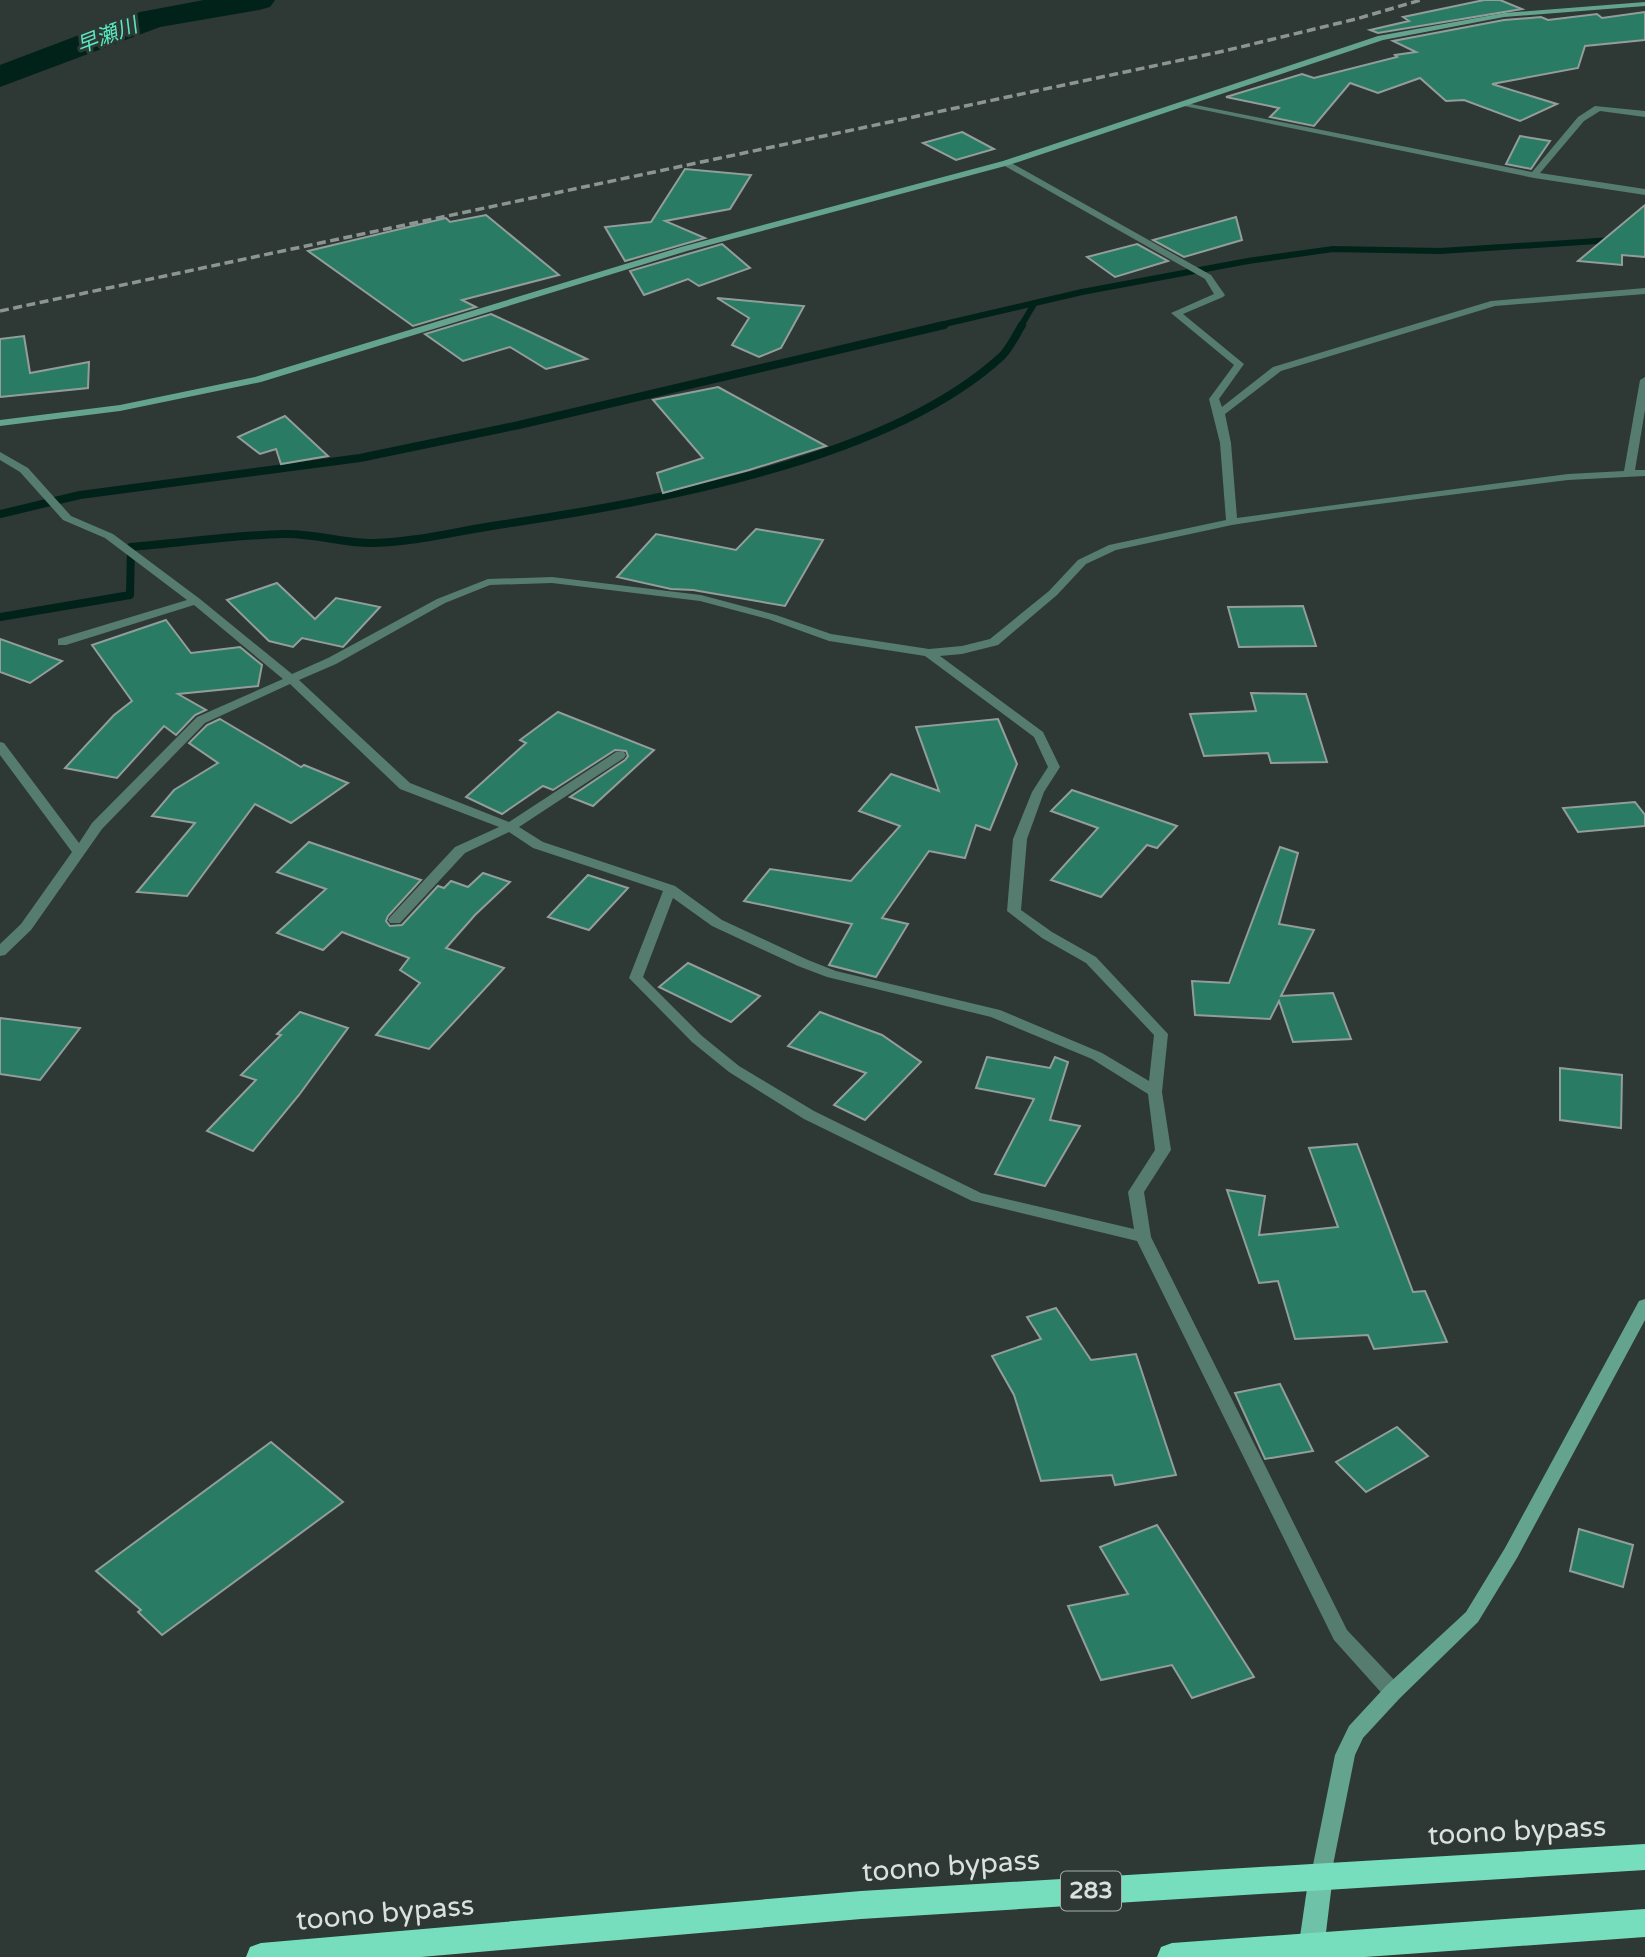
<svg xmlns="http://www.w3.org/2000/svg" width="1645" height="1957" font-family="'Varela Round','Noto Sans JP',sans-serif">
  <style>
    .lines { fill: none; stroke-linecap: round; stroke-linejoin: round }
    .stream-far1 { stroke: #012219; stroke-width: 6 }
    .stream { stroke: #012219; stroke-width: 8 }
    .river { fill: #012219; fill-rule: evenodd }
    .building { fill: #2a7b64; stroke: #939e9a; stroke-width: 2 }
    .street { fill: #557c6f; fill-rule: evenodd }
    .secondary { fill: #64a48f; fill-rule: evenodd }
    .primary { fill: #6ec2a7; fill-rule: evenodd }
    .highway { fill: #77debd; fill-rule: evenodd }
    .rail { stroke: #8c9591; stroke-width: 3.5; stroke-dasharray: 9 4.5; stroke-linecap: butt }
    .labels { text-anchor: middle; dominant-baseline: central; stroke-width: 6; stroke-linejoin: round; paint-order: stroke }
    .far-water-label { font-size: 21px; font-style: italic; fill: #58e9c0; stroke: #2e3834 }
    .shield { fill: #2e3834; stroke: #a6aeab; stroke-width: 2 }
    .shield-label { font-size: 23px; font-weight: bold; fill: #dae1de }
    .near-street-label { font-size: 28px; fill: #dae1de; stroke: #2e3834 }
  </style>
  <rect width="100%" height="100%" fill="#2e3834"/>
  <g class="lines">
    <g class="stream-far1">
      <path d="M936,326L1082,292L1248,261L1333,249L1440,251L1613,240"/>
      <path d="M1021,326L1034,304"/>
    </g>
    <g class="stream">
      <path d="M0,514L80,495L360,458L519,425L944,325"/>
      <path d="M0,617L130,595L131,547C182,543 233,535 284,534C315,533 344,544 374,543C418,542 462,530 505,524C655,501 888,461 1002,356C1010,348 1016,335 1022,325"/>
    </g>
    <path class="river" d="M204,0H275L270,7L259,10L160,27L0,87V65L140,12Z"/>
  </g>
  <g class="building">
    <path d="M1484,0H1500L1522,9L1378,33L1370,30L1409,21L1403,17Z"/>
    <path d="M1645,12V40L1585,46L1578,68L1492,84L1557,104L1520,121L1464,100L1446,101L1420,78L1378,93L1350,83L1314,126L1270,117L1279,108L1226,97L1302,74L1314,78L1397,57L1395,55L1416,52L1393,41L1504,20L1541,17L1548,20L1597,14L1602,18Z"/>
    <path d="M962,132L994,149L956,160L923,143Z"/>
    <path d="M1520,136L1550,141L1531,169L1506,164Z"/>
    <path d="M685,169L751,175L730,209L665,221L705,238L625,261L605,227L651,222Z"/>
    <path d="M1645,205V257L1622,255V265L1578,261Z"/>
    <path d="M486,215L559,275L462,300L476,307L413,326L308,251L446,218L450,222Z"/>
    <path d="M1236,217L1242,240L1184,257L1153,240Z"/>
    <path d="M722,244L750,268L699,286L688,279L644,295L630,271Z"/>
    <path d="M1137,244L1168,261L1115,277L1087,257Z"/>
    <path d="M717,298L804,306L781,348L759,357L732,345L749,318Z"/>
    <path d="M491,314L530,332L587,359L546,369L510,347L463,361L425,334Z"/>
    <path d="M24,336L30,373L89,362L88,388L0,397V339Z"/>
    <path d="M718,387L826,446L749,470L663,493L657,473L703,458L653,400Z"/>
    <path d="M285,416L328,456L281,464L276,449L260,454L238,437Z"/>
    <path d="M756,529L823,540L785,606L693,590L671,589L617,577L656,534L736,550Z"/>
    <path d="M277,583L315,619L336,598L380,607L343,647L302,638L293,647L269,641L227,600Z"/>
    <path d="M1303,606L1316,646L1239,647L1228,607Z"/>
    <path d="M166,620L191,653L240,647L262,665L258,686L178,694L206,710L195,715L176,735L164,726L117,778L65,768L114,715L132,701L92,645Z"/>
    <path d="M0,639L62,661L30,683L0,672Z"/>
    <path d="M1251,693L1306,694L1327,762L1271,763L1268,753L1204,756L1190,714L1256,711Z"/>
    <path d="M558,712L654,750L593,806L570,797L625,760L628,756L626,751L615,750L553,790L543,786L502,814L466,797L526,743L520,740Z"/>
    <path d="M220,719L301,767L304,765L348,783L291,823L255,804L187,896L137,892L195,823L152,816L174,790L218,763L189,743L207,725Z"/>
    <path d="M998,719L1017,764L990,830L976,825L965,858L929,851L882,918L908,924L876,977L829,965L852,924L744,901L770,869L851,881L900,826L859,811L891,774L939,791L916,727Z"/>
    <path d="M1072,790L1177,826L1157,848L1147,845L1101,897L1051,880L1098,828L1051,811Z"/>
    <path d="M1635,802L1645,815V826L1578,832L1563,808Z"/>
    <path d="M309,842L421,880L388,916L386,921L390,926L402,925L438,886L444,888L451,881L468,887L483,873L510,882L475,915L446,948L504,968L429,1049L376,1035L420,983L400,970L409,958L342,932L323,950L277,933L326,889L277,872Z"/>
    <path d="M1280,847L1298,853L1279,924L1314,930L1281,996L1333,993L1351,1039L1293,1042L1279,1001L1270,1019L1195,1015L1192,981L1229,983Z"/>
    <path d="M588,875L628,888L589,930L548,917Z"/>
    <path d="M688,963L760,996L731,1022L659,987Z"/>
    <path d="M300,1012L348,1028L299,1095L253,1151L207,1131L256,1080L241,1075L281,1035L277,1034Z"/>
    <path d="M820,1012L882,1035L921,1062L865,1120L834,1105L866,1073L788,1046Z"/>
    <path d="M0,1018L80,1028L40,1080L0,1074Z"/>
    <path d="M987,1057L1050,1068L1055,1057L1068,1062L1050,1120L1080,1126L1045,1186L995,1174L1034,1099L976,1088Z"/>
    <path d="M1560,1068L1622,1075L1621,1128L1560,1120Z"/>
    <path d="M1357,1144L1413,1292L1425,1291L1447,1342L1374,1349L1368,1335L1295,1339L1278,1281L1259,1283L1227,1190L1265,1196L1259,1235L1338,1227L1309,1148Z"/>
    <path d="M1056,1308L1091,1360L1136,1354L1176,1475L1115,1485L1112,1475L1041,1481L1014,1395L992,1356L1041,1339L1027,1317Z"/>
    <path d="M1280,1384L1313,1451L1265,1459L1235,1393Z"/>
    <path d="M1397,1427L1428,1456L1366,1492L1336,1462Z"/>
    <path d="M271,1442L343,1502L162,1635L138,1612L141,1610L96,1571Z"/>
    <path d="M1157,1525L1254,1677L1192,1698L1172,1665L1101,1680L1068,1606L1128,1594L1100,1547Z"/>
    <path d="M1579,1529L1633,1545L1623,1587L1570,1571Z"/>
  </g>
  <g class="lines">
    <g class="street">
      <path d="M1181,102L1532,172L1578,117L1595,106L1645,111V117L1600,111L1584,121L1540,173L1645,189V195L1534,178L1184,106L1180,104Z"/>
      <path d="M1006,160L1211,275L1225,295L1223,297L1183,314L1244,364L1219,399L1222,407L1273,367L1491,301L1645,288V294L1495,306L1281,371L1225,414L1231,443L1237,518L1568,474L1624,471L1640,380L1645,377V410L1635,470H1645V476L1568,480L1308,513L1232,525L1116,550L1086,564L1057,595L998,645L962,654L940,656L1043,732L1060,767L1044,792L1027,839L1021,910L1052,932L1096,957L1168,1034L1162,1092L1171,1150L1144,1192L1151,1237L1347,1630L1400,1686L1402,1692L1400,1698L1393,1700L1386,1698L1334,1640L1137,1241L972,1201L804,1119L729,1072L692,1042L629,978L663,891L533,848L509,832L465,853L400,923H390L388,920L390,917L455,847L499,827L400,789L290,684L205,723L102,829L31,930L5,955L0,956V944L21,924L72,852L0,755V742L4,743L79,843L92,823L197,717L283,679L194,605L66,645H58V639L187,600L105,538L63,520L20,472L0,460V452L28,468L71,516L113,534L200,599L292,674L328,658L437,599L488,579L552,577L701,595L776,615L831,634L929,649L962,646L990,639L1049,591L1078,560L1109,545L1226,520L1220,443L1209,399L1234,365L1171,313L1214,294L1205,279L1003,165L1002,163ZM552,583L700,601L768,619L829,641L925,656L1034,737L1048,767L1032,792L1013,839L1007,911L1042,938L1086,963L1154,1035L1149,1081L1102,1053L1000,1010L836,971L808,960L722,920L675,886L543,842L519,827L624,758L626,755L624,752H616L509,822L410,783L299,680L336,664L445,603L490,585ZM673,898L712,926L798,966L827,977L991,1017L1092,1059L1148,1094L1155,1150L1128,1192L1134,1229L981,1193L814,1111L739,1066L702,1036L643,977Z"/>
    </g>
    <g class="secondary">
      <path d="M1645,2V6L1504,17L1383,40L1009,165L687,251L261,382L120,411L0,426V420L120,405L255,377L681,247L1003,161L1378,36L1504,13Z"/>
      <path d="M1645,1299V1320L1517,1558L1478,1622L1400,1698L1363,1738L1355,1755L1331,1875L1328,1881L1321,1884L1314,1881L1311,1875L1335,1755L1349,1726L1386,1686L1466,1612L1505,1548L1639,1301Z"/>
    </g>
    <path class="primary" d="M1321,1864L1330,1867L1333,1875L1323,1957H1297L1309,1875L1312,1867Z"/>
    <g class="highway">
      <path d="M1645,1844V1870L861,1919L421,1957H246L250,1947L261,1943L861,1891Z"/>
      <path d="M1645,1909V1937L1365,1957H1157L1161,1947L1172,1943Z"/>
    </g>
    <path class="rail" d="M0,311L1224,51L1356,19L1421,0"/>
  </g>
  <g class="labels">
    <g class="far-water-label">
      <text transform="translate(107 36) rotate(-21)">早瀬川</text>
    </g>
    <rect class="shield" x="1061" y="1871.5" width="60" height="39" rx="5"/>
    <g class="shield-label">
      <text x="1091" y="1891">283</text>
    </g>
    <g class="near-street-label">
      <text transform="translate(1517 1831) rotate(-3)">toono bypass</text>
      <text transform="translate(951 1866) rotate(-4)">toono bypass</text>
      <text transform="translate(385 1913) rotate(-5)">toono bypass</text>
    </g>
  </g>
</svg>
